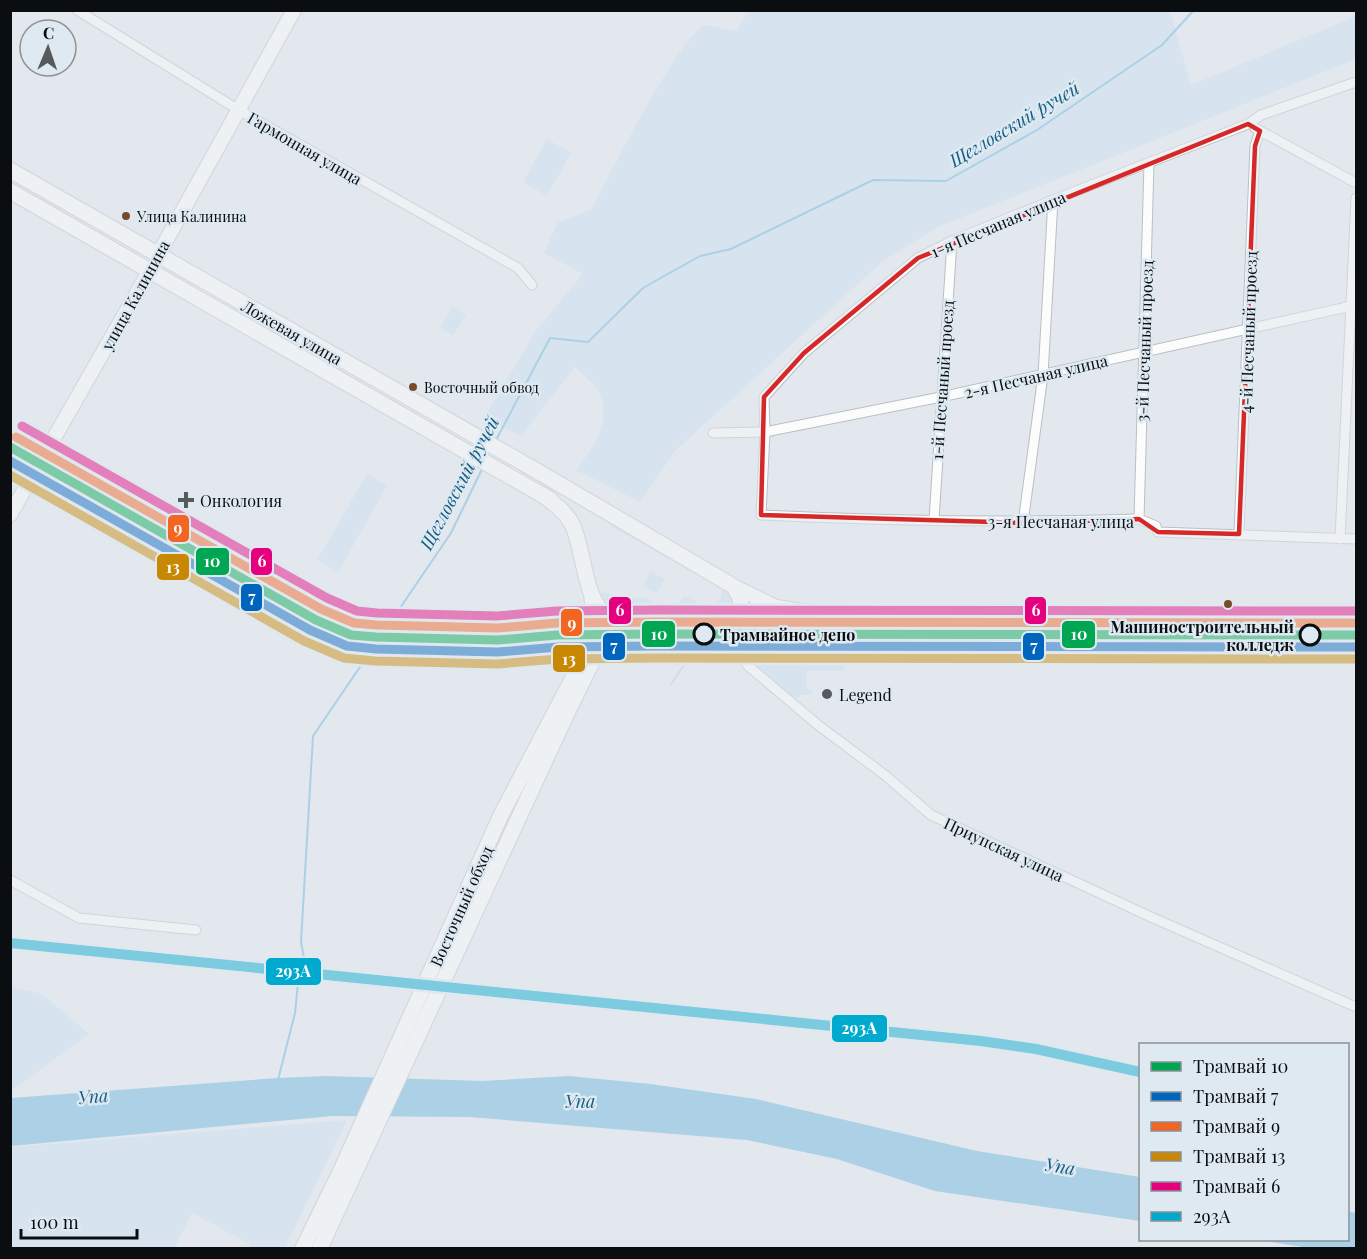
<svg xmlns="http://www.w3.org/2000/svg" width="1367" height="1259" font-family="'Playfair Display',serif">
  <style>
    .green { fill: #cae1f1 }
    .water { fill: #6ab3dc }
    .lines { fill: none; stroke-linecap: round; stroke-linejoin: round }
    .stream { stroke: #6ab3dc; stroke-width: 2 }
    .street-casing { stroke: #bbbfc3; stroke-width: 11 }
    .secondary-casing { stroke: #bbbfc3; stroke-width: 16 }
    .primary-casing { stroke: #bbbfc3; stroke-width: 17 }
    .street { stroke: #fbfcfc; stroke-width: 9 }
    .secondary { stroke: #fbfcfc; stroke-width: 14 }
    .primary { stroke: #fbfcfc; stroke-width: 15 }
    .tram { stroke: #c8cacc; stroke-width: 1.5 }
    .rail-1-casing { stroke: #dee9f1; stroke-width: 15 }
    .rail-1 { stroke: #00a9ce; stroke-width: 10 }
    .tram-1-casing { stroke: #dee9f1; stroke-width: 14 }
    .tram-2-casing { stroke: #dee9f1; stroke-width: 14 }
    .tram-3-casing { stroke: #dee9f1; stroke-width: 14 }
    .tram-4-casing { stroke: #dee9f1; stroke-width: 14 }
    .tram-5-casing { stroke: #dee9f1; stroke-width: 14 }
    .tram-1 { stroke: #00a651; stroke-width: 9 }
    .tram-2 { stroke: #0065bd; stroke-width: 9 }
    .tram-3 { stroke: #f26522; stroke-width: 9 }
    .tram-4 { stroke: #c88803; stroke-width: 9 }
    .tram-5 { stroke: #e5007d; stroke-width: 9 }
    .marked { fill: none; stroke: #d62828; stroke-width: 4.5; stroke-linejoin: round }
    .bus-dot { fill: #7a4b2a; stroke: #dee9f1; stroke-width: 2 }
    .poi-dot { fill: #565a5e; stroke: #dee9f1; stroke-width: 2 }
    .stop-dot { fill: #dee9f1; stroke: #0b0e11; stroke-width: 3 }
    .labels { text-anchor: middle; dominant-baseline: central; stroke-width: 5; stroke-linejoin: round; paint-order: stroke }
    .bus-label { font-size: 14px; fill: #0b0e11; stroke: #dee9f1; text-anchor: start }
    .street-label { font-size: 16px; fill: #0b0e11; stroke: #dee9f1 }
    .poi-label { font-size: 16px; fill: #0b0e11; stroke: #dee9f1; text-anchor: start }
    .stop-label { font-size: 16px; font-weight: bold; fill: #0b0e11; stroke: #dee9f1; text-anchor: end }
    .water-label { font-size: 18px; font-style: italic; fill: #155e85; stroke: #dee9f1 }
    .line-badge { stroke: #dee9f1; stroke-width: 2 }
    .badge-label { font-size: 16px; text-anchor: middle; font-weight: bold; fill: #fff }
  </style>
  <rect width="100%" height="100%" fill="#e2e8ed"/>
  <g class="green">
    <path d="M750,10L1170,11L1191,85L1356,16V59L938,227L883,261L675,451L640,502L576,470C593,449 611,422 600,394C596,384 582,374 575,367L521,436L484,418L538,328L583,274L544,253L558,222L591,210C612,172 674,44 704,25L736,31Z"/>
    <path d="M547,139L571,153L547,196L523,182Z"/>
    <path d="M453,307L466,315L453,336L440,327Z"/>
    <path d="M367,474L387,486L338,572L317,560Z"/>
    <path d="M608,521L732,590L733,607L724,613L684,612L680,602L684,596L708,607C717,605 722,599 722,589L611,526Z"/>
    <path d="M650,571L665,579L656,593L644,586Z"/>
    <path d="M604,592L620,599L645,597L659,610L657,613C636,612 612,616 600,595Z"/>
    <path d="M759,653L772,657V661L844,664V671H807L806,689L811,690L812,695H801L795,700L754,664Z"/>
    <path d="M11,987L42,994L89,1034L11,1091Z"/>
    <path d="M347,1120L285,1248H248L250,1244L192,1213L174,1248H11V1147Z"/>
  </g>
  <g class="water">
    <path d="M327,1076L482,1081L569,1076L650,1084L756,1099L977,1151L1140,1177V1221L935,1191L837,1159L747,1140L470,1117L332,1116L11,1146V1098L278,1078Z"/>
    <path d="M1348,1211L1356,1213V1248H1309L1259,1240H1348Z"/>
  </g>
  <g class="lines">
    <g class="stream">
      <path d="M496,440L550,338L588,342L643,288L700,256L731,249L873,180L946,181L1037,130L1162,45L1194,10"/>
      <path d="M305,963L301,942L313,736L451,533L483,467"/>
      <path d="M278,1080L295,1013L298,983"/>
    </g>
    <defs>
      <g id="street">
        <path d="M77,10L237,109L518,268L532,285"/>
        <path d="M1356,82L1261,115L1248,124L1053,200L952,241L918,258L804,353L764,397L765,432L761,515C887,521 1013,523 1139,519L1156,526L1158,532L1356,539"/>
        <path d="M1255,128L1356,183"/>
        <path d="M713,433L765,432L941,397L1356,305"/>
        <path d="M10,457L36,471"/>
        <path d="M44,457L320,612"/>
        <path d="M1139,519L1149,164"/>
        <path d="M934,520L952,241"/>
        <path d="M1023,523L1043,375L1053,200"/>
        <path d="M1239,534L1255,146L1260,131"/>
        <path d="M1340,539L1356,198"/>
        <path d="M755,598L759,639L747,665L818,725L886,776L931,815L1151,917L1356,1007"/>
        <path d="M10,880L79,918L196,930"/>
      </g>
      <g id="secondary">
        <path d="M158,255L294,10"/>
        <path d="M10,515L150,270"/>
        <path d="M733,586L776,607L822,614"/>
        <path d="M719,622L866,619L1356,618"/>
      </g>
      <g id="primary">
        <path d="M10,170L544,475L733,586C765,629 688,622 667,622C649,621 625,624 608,616C584,604 584,547 572,524C565,511 553,503 543,495"/>
        <path d="M10,191L551,500"/>
        <path d="M303,1248L342,1168L501,815L588,649L595,620L592,599"/>
        <path d="M320,1248L568,711C584,681 597,643 623,620"/>
      </g>
    </defs>
    <use href="#street" class="street-casing"/>
    <use href="#secondary" class="secondary-casing"/>
    <use href="#primary" class="primary-casing"/>
    <use href="#street" class="street"/>
    <use href="#secondary" class="secondary"/>
    <use href="#primary" class="primary"/>
    <g class="tram">
      <path d="M657,629C675,634 686,643 686,663"/>
      <path d="M671,684L695,649L735,629"/>
    </g>
    <defs>
      <path id="rail-1" d="M10,943L981,1041L1036,1049L1140,1072"/>
    </defs>
    <use href="#rail-1" class="rail-1-casing"/>
    <use href="#rail-1" class="rail-1"/>
    <defs>
      <path id="tram-1" d="M10,447L316,620L351,635L376,637L498,640L557,635L658,634L1356,635"/>
      <path id="tram-2" d="M10,461L310,630L347,646L376,649L498,652L558,647L658,646L1356,647"/>
      <path id="tram-3" d="M16,437L321,609L354,623L377,625L498,628L557,623L658,622L1356,623"/>
      <path id="tram-4" d="M10,475L304,641L344,658L375,661L497,664L558,659L658,658L1356,659"/>
      <path id="tram-5" d="M22,426L327,598L357,611L377,613L497,616L557,611L658,610L1356,611"/>
    </defs>
    <use href="#tram-1" class="tram-1-casing"/>
    <use href="#tram-2" class="tram-2-casing"/>
    <use href="#tram-3" class="tram-3-casing"/>
    <use href="#tram-4" class="tram-4-casing"/>
    <use href="#tram-5" class="tram-5-casing"/>
    <use href="#tram-1" class="tram-1"/>
    <use href="#tram-2" class="tram-2"/>
    <use href="#tram-3" class="tram-3"/>
    <use href="#tram-4" class="tram-4"/>
    <use href="#tram-5" class="tram-5"/>
  </g>
  <path d="M0 0H1367V1259H0ZM1248,124L1260,131L1255,146L1239,534L1158,532L1139,519L1023,523L761,515L764,397L804,353L918,258Z" fill="#e2e8ed" fill-opacity=".55" fill-rule="evenodd"/>
  <path class="marked" d="M1248,124L1260,131L1255,146L1239,534L1158,532L1139,519L1023,523L761,515L764,397L804,353L918,258Z"/>
  <g class="bus-dot">
    <circle cx="126" cy="216" r="5"/>
    <circle cx="413" cy="387" r="5"/>
    <circle cx="1228" cy="604" r="5"/>
  </g>
  <g class="poi-dot">
    <path d="M183 491h6v6h6v6h-6v6h-6v-6h-6v-6h6z"/>
    <circle cx="827" cy="694" r="6"/>
  </g>
  <g class="stop-dot">
    <circle cx="704" cy="634" r="10"/>
    <circle cx="1310" cy="635" r="10"/>
  </g>
  <g class="labels">
    <g class="bus-label">
      <text x="137" y="216">Улица Калинина</text>
      <text x="424" y="387">Восточный обвод</text>
    </g>
    <g class="street-label">
      <text transform="translate(305 148) rotate(30)">Гармонная улица</text>
      <text transform="translate(998 224) rotate(-23)">1-я Песчаная улица</text>
      <text transform="translate(135 295) rotate(-61)">улица Калинина</text>
      <text transform="translate(292 332) rotate(30)">Ложевая улица</text>
      <text transform="translate(1248 332) rotate(-88)">4-й Песчаный проезд</text>
      <text transform="translate(1144 341) rotate(-88)">3-й Песчаный проезд</text>
      <text transform="translate(1036 376) rotate(-13)">2-я Песчаная улица</text>
      <text transform="translate(942 380) rotate(-86)">1-й Песчаный проезд</text>
      <text x="1061" y="521">3-я Песчаная улица</text>
      <text transform="translate(1004 849) rotate(25)">Приупская улица</text>
      <text transform="translate(461 906) rotate(-66)">Восточный обход</text>
    </g>
    <g class="poi-label">
      <text x="200" y="500">Онкология</text>
      <text x="839" y="694">Legend</text>
    </g>
    <g class="stop-label">
      <text x="1294" y="626">Машиностроительный<tspan x="1294" dy="18">колледж</tspan></text>
      <text x="720" y="634" text-anchor="start">Трамвайное депо</text>
    </g>
    <g class="water-label">
      <text transform="translate(1014 124) rotate(-31)">Щегловский ручей</text>
      <text transform="translate(459 483) rotate(-62)">Щегловский ручей</text>
      <text transform="translate(93 1096) rotate(-5)">Упа</text>
      <text x="580" y="1101">Упа</text>
      <text transform="translate(1060 1166) rotate(9)">Упа</text>
    </g>
  </g>
  <g class="line-badge">
    <rect x="167" y="514" width="23" height="29" rx="6" fill="#f26522"/>
    <rect x="250" y="547" width="23" height="29" rx="6" fill="#e5007d"/>
    <rect x="195" y="547" width="35" height="29" rx="6" fill="#00a651"/>
    <rect x="156" y="553" width="34" height="28" rx="6" fill="#c88803"/>
    <rect x="240" y="583" width="23" height="29" rx="6" fill="#0065bd"/>
    <rect x="608" y="596" width="24" height="29" rx="6" fill="#e5007d"/>
    <rect x="1024" y="596" width="23" height="29" rx="6" fill="#e5007d"/>
    <rect x="560" y="608" width="23" height="29" rx="6" fill="#f26522"/>
    <rect x="641" y="620" width="35" height="28" rx="6" fill="#00a651"/>
    <rect x="1061" y="620" width="35" height="29" rx="6" fill="#00a651"/>
    <rect x="602" y="632" width="24" height="29" rx="6" fill="#0065bd"/>
    <rect x="1022" y="632" width="23" height="29" rx="6" fill="#0065bd"/>
    <rect x="552" y="644" width="34" height="29" rx="6" fill="#c88803"/>
    <rect x="265" y="957" width="57" height="29" rx="6" fill="#00a9ce"/>
    <rect x="831" y="1014" width="57" height="29" rx="6" fill="#00a9ce"/>
  </g>
  <g class="badge-label">
    <text x="178" y="534">9</text>
    <text x="262" y="567">6</text>
    <text x="212" y="567">10</text>
    <text x="173" y="573">13</text>
    <text x="252" y="603">7</text>
    <text x="620" y="616">6</text>
    <text x="1036" y="616">6</text>
    <text x="572" y="629">9</text>
    <text x="659" y="640">10</text>
    <text x="1079" y="640">10</text>
    <text x="614" y="652">7</text>
    <text x="1034" y="652">7</text>
    <text x="569" y="665">13</text>
    <text x="293" y="977">293А</text>
    <text x="859" y="1034">293А</text>
  </g>
  <rect width="1367" height="1259" fill="none" stroke="#0b0e11" stroke-width="24"/>
  <rect x="1139" y="1043" width="210" height="198" fill="#dee9f1" stroke="#8a9197" stroke-width="1.5"/>
  <rect x="1151" y="1062" width="30" height="9" fill="#00a651" stroke="#8a9197" stroke-width="1.5"/>
  <text x="1193" y="1073" font-size="18" fill="#0b0e11">Трамвай 10</text>
  <rect x="1151" y="1092" width="30" height="9" fill="#0065bd" stroke="#8a9197" stroke-width="1.5"/>
  <text x="1193" y="1103" font-size="18" fill="#0b0e11">Трамвай 7</text>
  <rect x="1151" y="1122" width="30" height="9" fill="#f26522" stroke="#8a9197" stroke-width="1.5"/>
  <text x="1193" y="1133" font-size="18" fill="#0b0e11">Трамвай 9</text>
  <rect x="1151" y="1152" width="30" height="9" fill="#c88803" stroke="#8a9197" stroke-width="1.5"/>
  <text x="1193" y="1163" font-size="18" fill="#0b0e11">Трамвай 13</text>
  <rect x="1151" y="1182" width="30" height="9" fill="#e5007d" stroke="#8a9197" stroke-width="1.5"/>
  <text x="1193" y="1193" font-size="18" fill="#0b0e11">Трамвай 6</text>
  <rect x="1151" y="1212" width="30" height="9" fill="#00a9ce" stroke="#8a9197" stroke-width="1.5"/>
  <text x="1193" y="1223" font-size="18" fill="#0b0e11">293А</text>
  <g transform="translate(48 48) rotate(2)"><circle r="28" fill="#dee9f1" stroke="#8a9197" stroke-width="1.5"/>
  <path d="M0-4.5L10 22L0 15L-10 22Z" fill="#565a5e"/>
  <text y="-9" font-size="16" font-weight="bold" text-anchor="middle" fill="#0b0e11">С</text>
  </g>
  <path d="M21 1229v9h116v-9" fill="none" stroke="#0b0e11" stroke-width="3"/>
  <text x="30" y="1229" font-size="18" fill="#0b0e11" stroke="#dee9f1" stroke-width="4.5" paint-order="stroke">100 m</text>
</svg>
